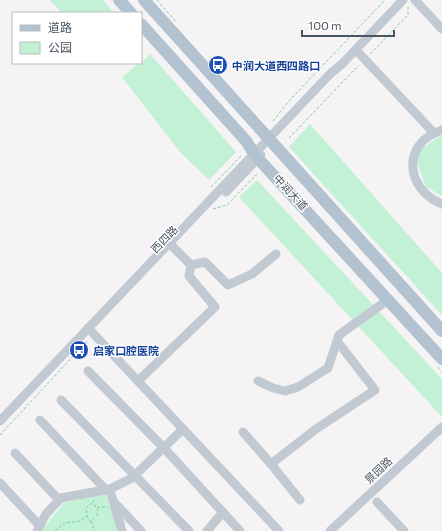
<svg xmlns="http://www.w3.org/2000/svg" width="442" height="531" font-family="Commissioner,'Noto Sans SC',sans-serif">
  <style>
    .green { fill: #c3f1d5 }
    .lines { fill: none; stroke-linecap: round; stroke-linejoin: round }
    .path { stroke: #7ad0a6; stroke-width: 1; stroke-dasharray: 3 2; stroke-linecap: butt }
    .minor { stroke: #c1cad2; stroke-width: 9 }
    .major { stroke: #b3c2d1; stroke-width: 12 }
    .labels { text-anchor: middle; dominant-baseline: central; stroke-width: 3; stroke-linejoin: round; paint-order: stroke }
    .transit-label { font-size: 11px; font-weight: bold; fill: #164399; stroke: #fff; text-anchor: start }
    .street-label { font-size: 11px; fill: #4a5661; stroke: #fff }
  </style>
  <rect width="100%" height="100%" fill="#f5f3f3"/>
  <g class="green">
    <path d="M50,0H103L114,13H62Z"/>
    <path d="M150,54L236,152L209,180L180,152L122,77L139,63H141Z"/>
    <path d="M310,124L442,273V315L289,147Z"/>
    <path d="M442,135V196L426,187L416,159L421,149Z"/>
    <path d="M257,180L442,379V417L239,197Z"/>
    <path d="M105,493L119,531H41L64,503Z"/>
  </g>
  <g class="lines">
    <g class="path">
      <path d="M157,0L177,23"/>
      <path d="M370,54L408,15V7"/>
      <path d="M273,121L290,100L385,0"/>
      <path d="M289,138L359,65"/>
      <path d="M211,187L241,156"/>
      <path d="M213,209L227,205L257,174"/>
      <path d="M438,367L442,372"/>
      <path d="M0,435L88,340"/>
      <path d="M94,500L93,503L98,510L97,515L91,522L95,531"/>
      <path d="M97,507H108"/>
      <path d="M91,522L87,516L86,508L92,503"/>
      <path d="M55,531L65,523L80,521L87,516"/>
    </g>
    <g class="minor">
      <path d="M415,0L442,29"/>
      <path d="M356,50L434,133"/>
      <path d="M442,130C401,143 405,189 442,204"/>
      <path d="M226,192L261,155"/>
      <path d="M169,243L191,265L205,262L228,285L252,274L276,254"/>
      <path d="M88,328L279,531"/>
      <path d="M88,371L164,448L240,531"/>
      <path d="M138,381L215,307L189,276L191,265"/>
      <path d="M258,381L273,388L285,391L298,387L328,368L339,335L389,299"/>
      <path d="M61,400L189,531"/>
      <path d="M40,420L106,490"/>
      <path d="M0,421L330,74L342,64L403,0"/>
      <path d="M243,432L271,464L300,500"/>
      <path d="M15,453L59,500"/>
      <path d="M271,464L316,429L375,390L337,341"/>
      <path d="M0,483L40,526"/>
      <path d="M110,489L113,501L141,531"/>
      <path d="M377,502L404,531"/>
      <path d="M114,504L122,531"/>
      <path d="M37,531L46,514L61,498L110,489L132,478L183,429"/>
      <path d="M207,531L223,512"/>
      <path d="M330,531L442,427"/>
    </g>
    <g class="major">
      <path d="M119,0L131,13"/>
      <path d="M144,0L442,331"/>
      <path d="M141,24L247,142L254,154L442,359"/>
    </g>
  </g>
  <defs>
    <symbol id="bus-disc" viewBox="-11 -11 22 22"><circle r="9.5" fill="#1a4fb4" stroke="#fff"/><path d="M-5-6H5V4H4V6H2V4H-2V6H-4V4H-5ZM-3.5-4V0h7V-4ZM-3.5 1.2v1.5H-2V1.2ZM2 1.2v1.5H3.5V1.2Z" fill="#fff"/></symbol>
  </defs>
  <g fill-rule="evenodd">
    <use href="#bus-disc" x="207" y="54" width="22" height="22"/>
    <use href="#bus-disc" x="68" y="339" width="22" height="22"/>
  </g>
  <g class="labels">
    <g class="transit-label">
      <text x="232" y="65">中润大道西四路口</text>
      <text x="93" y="350">启家口腔医院</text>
    </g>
    <g class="street-label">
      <text transform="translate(291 192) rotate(47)">中润大道</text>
      <text transform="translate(164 239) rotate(-46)">西四路</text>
      <text transform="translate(378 470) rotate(-43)">景园路</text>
    </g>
  </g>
  <rect x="12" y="12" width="130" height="52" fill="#ffffff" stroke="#b7bbc0"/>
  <rect x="20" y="25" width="20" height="6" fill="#b3c2d1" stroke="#b7bbc0"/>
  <text x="48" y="32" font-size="12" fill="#4a5661">道路</text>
  <rect x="20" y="42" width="20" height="12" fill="#c3f1d5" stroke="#b7bbc0"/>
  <text x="48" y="52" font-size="12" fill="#4a5661">公园</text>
  <path d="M302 30v6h92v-6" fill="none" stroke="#4a5661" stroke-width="2"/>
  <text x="308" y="30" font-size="12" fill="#4a5661" stroke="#ffffff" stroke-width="3" paint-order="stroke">100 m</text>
</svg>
